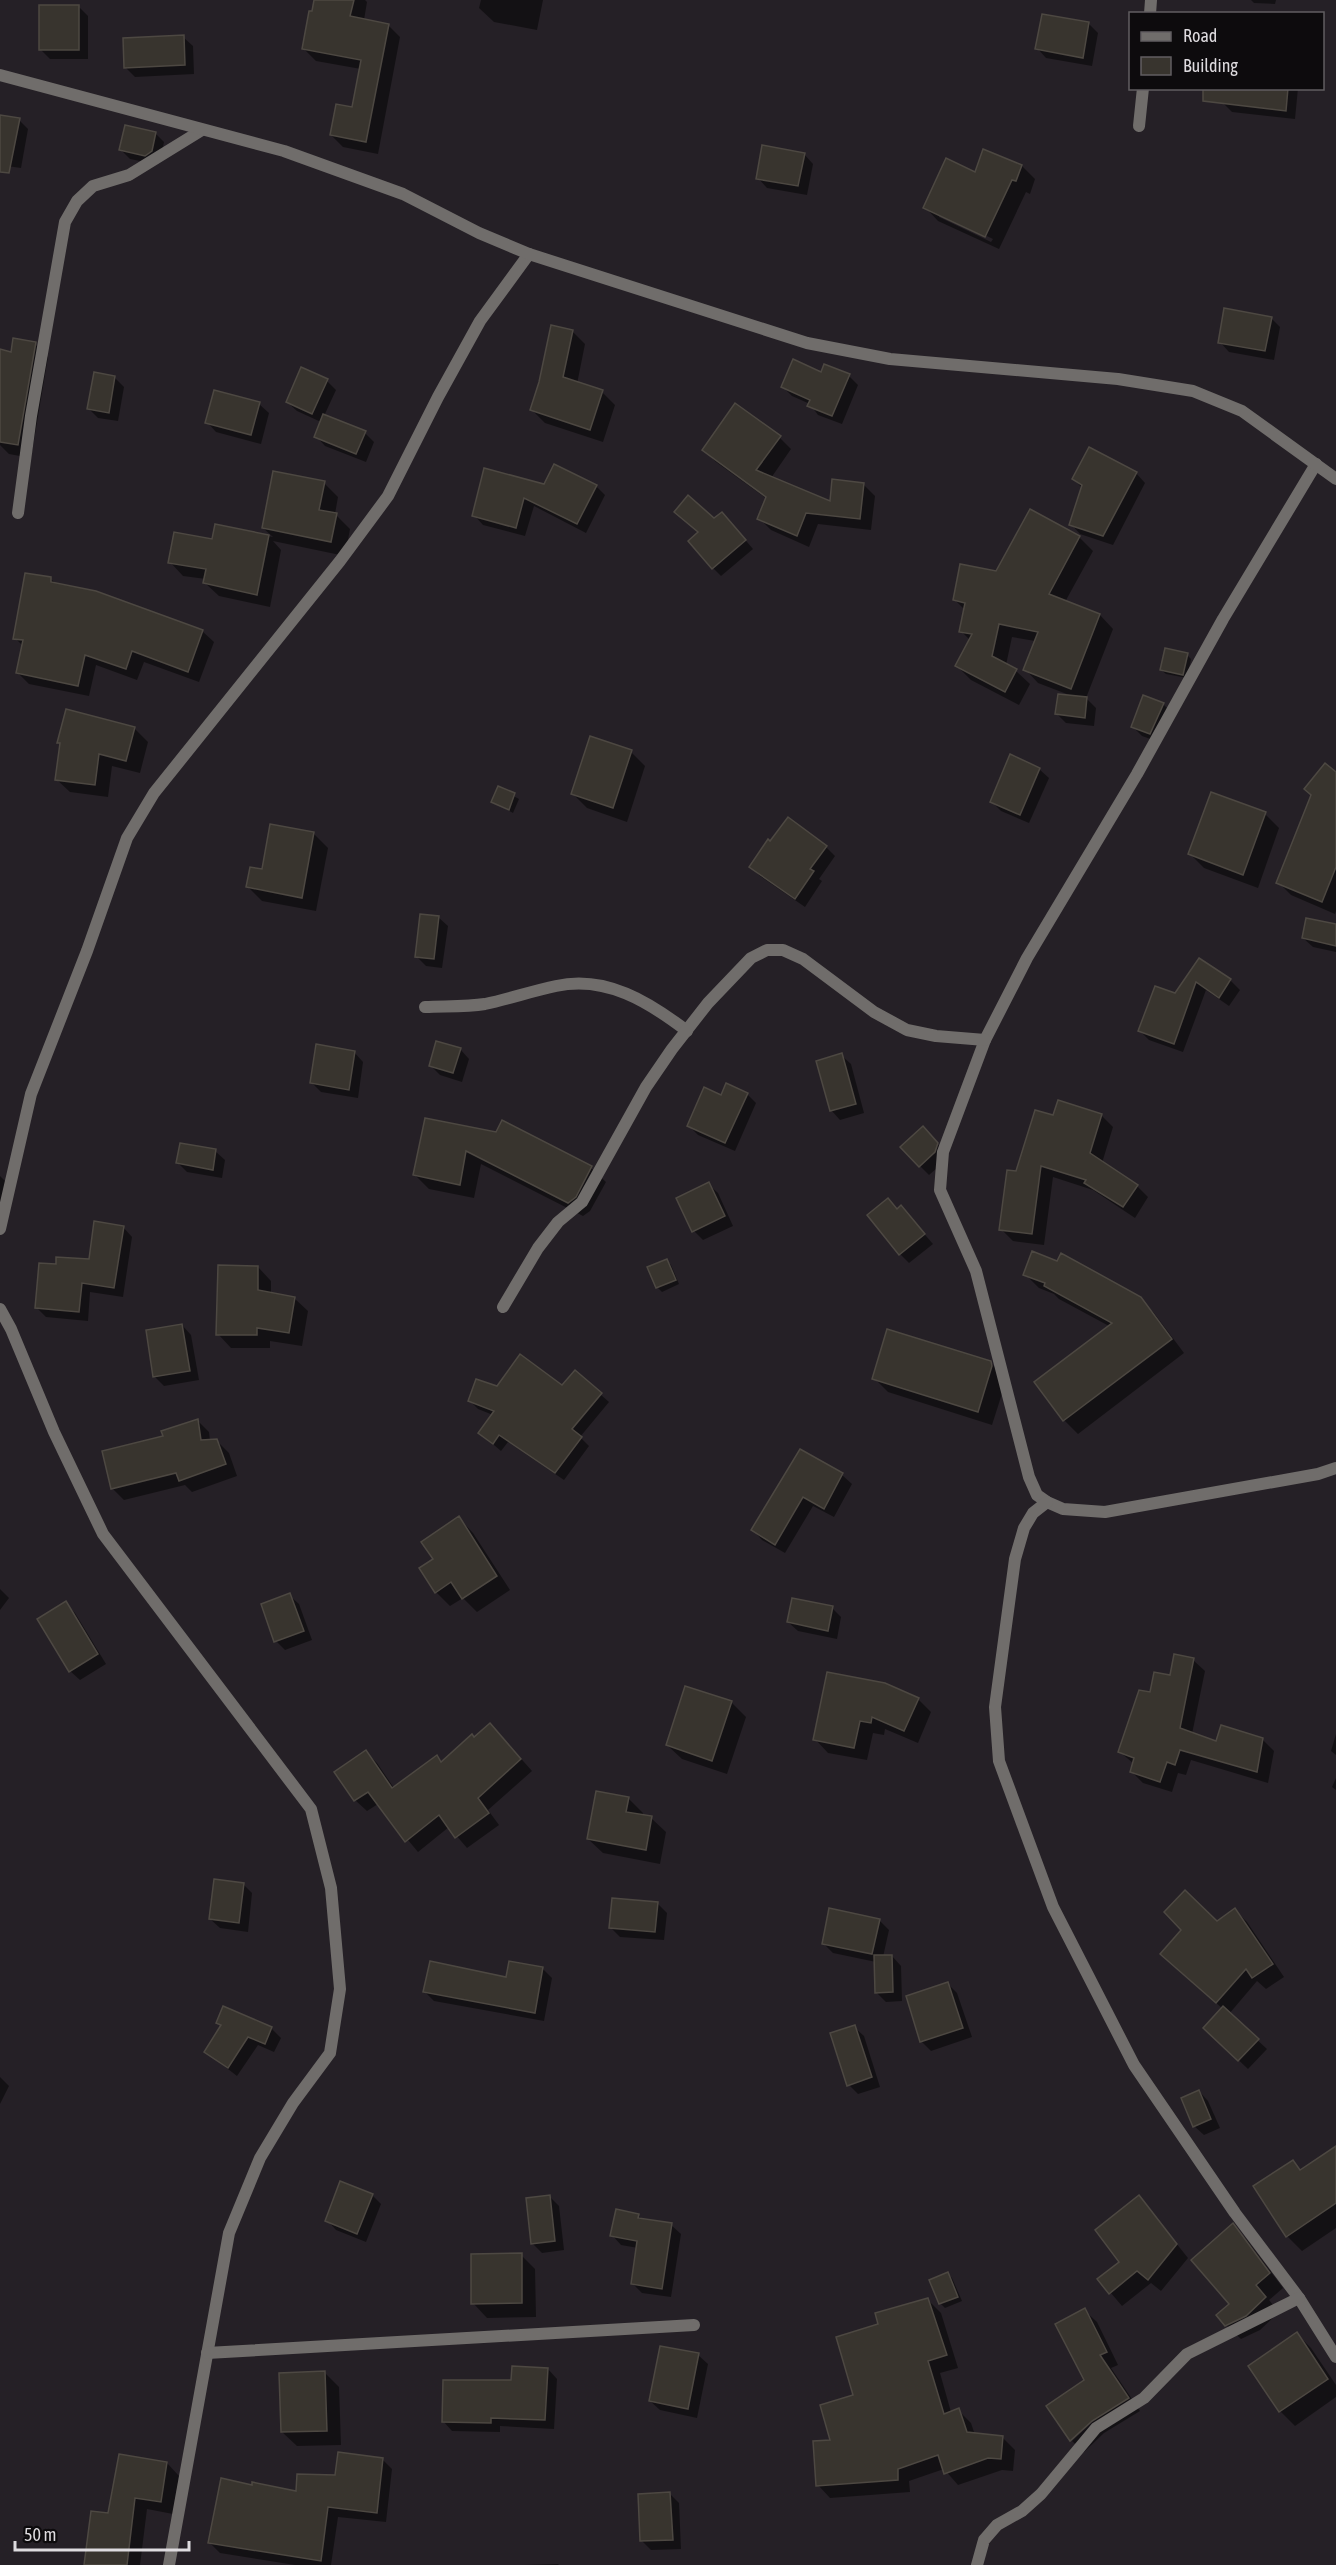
<svg xmlns="http://www.w3.org/2000/svg" width="1336" height="2565" font-family="'Asap Condensed',sans-serif">
  <style>
    .shadow { fill: #0007; fill-rule: evenodd }
    .building { fill: #38342e; stroke: #4d4842; stroke-width: 1.5 }
    .lines { fill: none; stroke-linecap: round; stroke-linejoin: round }
    .minor { stroke: #706d6b; stroke-width: 12 }
    .tertiary { stroke: #706d6b; stroke-width: 12 }
  </style>
  <rect width="100%" height="100%" fill="#252026"/>
  <g class="shadow">
    <path d="M315,0H365L367,2L364,20L388,25L400,37L378,154L343,147L331,135L353,109L361,69L316,61L304,49Z"/>
    <path d="M481,0H543L537,30L494,22L479,8Z"/>
    <path d="M1251,0H1276L1275,4L1254,3Z"/>
    <path d="M78,6L88,16V59H50L40,49Z"/>
    <path d="M1089,24L1098,33L1092,66L1046,58L1037,48Z"/>
    <path d="M183,37L193,46L194,74L135,77L126,68Z"/>
    <path d="M1224,88H1298L1295,119L1232,112L1222,102Z"/>
    <path d="M0,116L19,120L28,129L21,168L0,165Z"/>
    <path d="M155,133L164,142L160,161L155,164L130,159L121,150Z"/>
    <path d="M804,154L813,164L807,195L767,188L758,178Z"/>
    <path d="M1022,166L1035,179L1030,194L1026,192L999,249L938,221L925,207L976,174ZM939,213L993,239L991,242L939,217Z"/>
    <path d="M1271,318L1280,327L1274,360L1229,352L1220,342Z"/>
    <path d="M572,331L585,344L577,384L602,392L615,405L603,442L545,423L532,410Z"/>
    <path d="M35,344L48,357L31,458L9,454L0,445V351L12,353Z"/>
    <path d="M822,374L849,376L858,385L842,424L818,415L810,404L792,396L782,386Z"/>
    <path d="M115,378L124,387L118,421L98,418L89,409Z"/>
    <path d="M327,381L336,390L324,416L365,433L374,442L366,462L325,446L316,436L321,422L297,411L287,402Z"/>
    <path d="M259,404L269,413L261,444L216,432L207,422Z"/>
    <path d="M780,438L791,449L771,478L831,503L863,484L875,496L871,530L818,524L809,547L771,530L759,518L767,499L716,462L704,450Z"/>
    <path d="M1136,473L1145,483L1113,545L1080,534L1071,524L1082,488L1074,479Z"/>
    <path d="M324,483L338,497L335,514L350,529L345,556L273,541L281,550L270,607L219,596L205,583L206,579L183,576L170,562L213,541L216,526L273,537L263,528Z"/>
    <path d="M545,486H596L605,495L586,533L534,506L525,536L483,525L474,515Z"/>
    <path d="M714,520L730,522L753,549L721,576L713,568L700,533Z"/>
    <path d="M1079,537L1093,551L1065,602L1100,615L1113,629L1086,698L1096,708L1094,726L1066,723L1057,714L1072,696L1038,683L1025,669L1035,641L1012,637L1006,665L1016,671L1030,684L1019,705L971,680L957,666L970,640L961,631L965,610L955,600L997,573Z"/>
    <path d="M51,579L56,584L202,631L214,642L199,682L144,662L137,680L96,665L89,696L29,684L18,673L23,646L15,638Z"/>
    <path d="M1187,655L1191,659L1187,678L1166,674L1161,670Z"/>
    <path d="M1163,704L1172,713L1159,742L1142,736L1133,727Z"/>
    <path d="M134,728L148,742L140,773L112,766L108,797L70,792L56,779L61,744L59,742Z"/>
    <path d="M631,752L645,766L627,822L587,808L573,794Z"/>
    <path d="M1039,769L1049,778L1029,823L1001,811L991,801Z"/>
    <path d="M1336,774V911L1335,914L1291,895L1278,882Z"/>
    <path d="M499,788L519,799L513,813L493,802Z"/>
    <path d="M1265,814L1279,828L1258,888L1204,868L1190,854Z"/>
    <path d="M314,834L328,848L316,911L262,901L248,887L263,871Z"/>
    <path d="M771,843L826,847L835,856L819,879L822,881L805,907L760,876L751,867Z"/>
    <path d="M438,917L448,926L442,968L426,966L417,957Z"/>
    <path d="M1336,926V952L1313,947L1303,938Z"/>
    <path d="M1199,960L1230,980L1240,990L1229,1006L1206,990L1183,1052L1149,1040L1140,1031L1175,995Z"/>
    <path d="M460,1049L469,1059L462,1082L440,1075L430,1065Z"/>
    <path d="M354,1052L363,1062L358,1098L321,1092L312,1083Z"/>
    <path d="M841,1055L851,1064L864,1113L840,1120L831,1110Z"/>
    <path d="M747,1094L756,1103L735,1151L698,1135L688,1125L721,1097Z"/>
    <path d="M1101,1115L1113,1127L1102,1163L1137,1186L1148,1197L1135,1218L1093,1190L1053,1177L1044,1245L1013,1241L1001,1229L1017,1173L1054,1117Z"/>
    <path d="M502,1122L591,1168L606,1182L590,1211L583,1216L481,1164L474,1198L429,1189L415,1175L497,1134Z"/>
    <path d="M932,1138L946,1154L944,1162L929,1175L920,1166Z"/>
    <path d="M215,1151L225,1160L222,1178L187,1172L178,1163Z"/>
    <path d="M0,1176L12,1188L0,1220Z"/>
    <path d="M708,1184L718,1193L733,1226L703,1240L694,1231Z"/>
    <path d="M901,1207L933,1244L909,1263L900,1254L898,1210Z"/>
    <path d="M123,1227L132,1237L123,1297L90,1292L88,1321L46,1317L37,1308L57,1266L90,1261Z"/>
    <path d="M667,1261L671,1265L679,1284L662,1292L657,1287Z"/>
    <path d="M258,1267L271,1281V1294L294,1298L308,1311L302,1346L270,1341V1348H231L218,1334Z"/>
    <path d="M1025,1274L1140,1299L1154,1313L1184,1353L1078,1434L1064,1420L1109,1326L1059,1299L1054,1294L1039,1288Z"/>
    <path d="M182,1325L191,1335L199,1380L164,1386L155,1377Z"/>
    <path d="M990,1362L1005,1377L1006,1381L992,1425L888,1392L874,1378Z"/>
    <path d="M575,1372L609,1402L580,1437L589,1446L564,1480L508,1442L501,1451L480,1433L493,1415L478,1409L470,1401L497,1388L563,1387Z"/>
    <path d="M197,1420L209,1432L210,1441H217L229,1453L237,1476L192,1492L185,1485L124,1500L112,1488L165,1437Z"/>
    <path d="M800,1451L842,1475L852,1484L834,1517L813,1506L785,1553L762,1540L753,1530Z"/>
    <path d="M459,1518L473,1533L510,1590L477,1612L463,1598L450,1606L436,1592L435,1560Z"/>
    <path d="M0,1589L9,1598L0,1610Z"/>
    <path d="M289,1595L299,1604L312,1640L285,1650L276,1641Z"/>
    <path d="M65,1603L75,1613L106,1664L80,1680L70,1671Z"/>
    <path d="M832,1608L841,1617L837,1639L798,1631L788,1622Z"/>
    <path d="M1193,1660L1205,1671L1192,1734L1217,1743L1262,1739L1274,1751L1268,1783L1191,1760L1186,1775L1178,1773L1172,1792L1143,1783L1131,1771L1134,1764L1120,1752L1151,1694Z"/>
    <path d="M829,1674L918,1699L931,1712L918,1743L885,1729L884,1735L873,1733L867,1760L828,1753L815,1739Z"/>
    <path d="M686,1687L732,1703L746,1717L727,1774L682,1759L667,1745Z"/>
    <path d="M1336,1734V1755L1331,1751Z"/>
    <path d="M501,1736L532,1771L488,1810L499,1825L467,1848L449,1827L418,1852L378,1804L367,1811L355,1800L336,1772L365,1751L377,1763L394,1788L436,1757L442,1763Z"/>
    <path d="M1336,1778V1790L1332,1787Z"/>
    <path d="M628,1798L643,1813L642,1816L651,1818L666,1832L660,1864L603,1853L588,1839Z"/>
    <path d="M243,1884L252,1893L248,1932L220,1928L210,1919Z"/>
    <path d="M657,1903L667,1913L664,1940L620,1937L611,1928Z"/>
    <path d="M1235,1910L1247,1922L1284,1977L1266,1989L1257,1981L1229,2014L1267,2049L1248,2069L1205,2028L1223,2009L1174,1966Z"/>
    <path d="M879,1920L889,1930L883,1957L892,1956L901,1966L902,2001L886,2002L876,1992V1962L833,1953L823,1943Z"/>
    <path d="M542,1968L552,1978L544,2021L434,2001L425,1992L507,1979Z"/>
    <path d="M948,1984L957,1993L972,2037L931,2051L922,2042L907,1997Z"/>
    <path d="M218,2022L271,2028L281,2038L274,2052L258,2045L237,2076L206,2052L222,2027Z"/>
    <path d="M854,2027L864,2036L880,2087L858,2094L849,2085Z"/>
    <path d="M0,2077L9,2086L0,2104Z"/>
    <path d="M1199,2091L1208,2101L1220,2128L1204,2135L1194,2126Z"/>
    <path d="M1336,2148V2228L1302,2251L1288,2237L1255,2187L1293,2162L1302,2171Z"/>
    <path d="M372,2195L381,2204L366,2242L336,2230L327,2220Z"/>
    <path d="M550,2197L559,2206L564,2250L542,2253L532,2243Z"/>
    <path d="M1139,2197L1188,2258L1161,2291L1151,2283L1122,2306L1099,2279L1121,2262Z"/>
    <path d="M638,2215L644,2221L671,2225L681,2234L671,2297L642,2293L633,2284L638,2248L621,2245L612,2235Z"/>
    <path d="M1232,2225L1247,2240L1283,2288L1269,2300L1279,2312L1260,2330L1241,2339L1226,2325L1231,2304Z"/>
    <path d="M521,2255L535,2269L536,2317L487,2318L473,2303Z"/>
    <path d="M948,2274L952,2278L962,2301L945,2308L941,2304L931,2281Z"/>
    <path d="M928,2300L941,2313L958,2368L940,2373L951,2412L958,2410L971,2423L975,2435L1002,2437L1015,2450L1013,2471L1002,2470L958,2485L944,2469L909,2481L910,2492L830,2498L818,2485L832,2441L855,2396L880,2325Z"/>
    <path d="M1084,2310L1097,2322L1118,2365L1111,2368L1140,2411L1104,2433L1084,2452L1072,2441L1098,2417L1085,2380Z"/>
    <path d="M1297,2334L1311,2348L1336,2385V2397L1295,2426L1281,2412L1250,2366Z"/>
    <path d="M698,2355L708,2364L697,2418L660,2410L650,2401Z"/>
    <path d="M548,2369L557,2379L554,2429L500,2426V2432L452,2431L443,2421L512,2382Z"/>
    <path d="M324,2372L339,2387L341,2445L297,2446L282,2432Z"/>
    <path d="M382,2459L392,2469L386,2522L338,2517L331,2565H295L220,2553L210,2543L253,2487L298,2493Z"/>
    <path d="M167,2463L179,2476L173,2514L147,2509L140,2565H86L109,2515Z"/>
    <path d="M670,2494L679,2503L681,2549L651,2550L642,2541Z"/>
    <path d="M558,2564L559,2565H524Z"/>
  </g>
  <g class="building">
    <path d="M314,0H354L350,16L389,24L366,142L330,135L336,104L352,107L361,60L302,49L309,11H312Z"/>
    <rect x="39" y="5" width="40" height="45"/>
    <path d="M1042,14L1089,22L1083,58L1035,49Z"/>
    <path d="M184,35L185,65L124,68L123,38Z"/>
    <path d="M1203,88H1288L1286,111L1203,101Z"/>
    <path d="M0,115L20,118L9,173L0,172Z"/>
    <path d="M125,125L156,132L152,151L145,156L119,150Z"/>
    <path d="M762,145L805,153L798,186L756,179Z"/>
    <path d="M983,149L1022,165L1016,181L1012,180L985,237L923,208L946,158L975,172Z"/>
    <path d="M1224,308L1272,317L1265,351L1218,343Z"/>
    <path d="M551,325L573,330L563,377L603,390L590,430L530,410L539,382Z"/>
    <path d="M13,338L36,342L18,445L0,442V349L11,352Z"/>
    <path d="M793,359L821,372L824,364L850,374L832,416L807,406L810,400L781,387Z"/>
    <path d="M301,367L328,379L312,414L286,402Z"/>
    <path d="M94,372L115,376L109,413L87,409Z"/>
    <path d="M214,390L260,402L251,435L205,423Z"/>
    <path d="M735,403L781,436L756,470L830,501L832,479L864,483L860,519L806,513L797,536L757,519L766,497L702,450Z"/>
    <path d="M323,414L366,431L356,454L314,437Z"/>
    <path d="M1089,447L1137,472L1103,536L1069,525L1082,485L1072,479Z"/>
    <path d="M554,464L597,485L577,524L524,498L516,528L472,516L484,468L544,484Z"/>
    <path d="M273,471L325,481L319,510L337,513L331,542L262,528Z"/>
    <path d="M688,495L714,518L722,512L746,540L712,569L688,541L698,532L674,512Z"/>
    <path d="M1030,509L1080,536L1049,594L1100,614L1071,689L1023,670L1038,632L999,624L992,656L1017,669L1005,692L955,666L972,634L959,632L965,603L953,600L960,564L996,571Z"/>
    <path d="M215,524L269,535L257,595L203,583L206,569L168,563L174,532L212,539Z"/>
    <path d="M25,573L51,577V582L96,591L203,630L188,672L132,651L126,669L85,655L78,686L16,673L23,640L13,639Z"/>
    <path d="M1165,648L1188,653L1183,675L1160,670Z"/>
    <path d="M1058,694L1087,697L1085,718L1055,714Z"/>
    <path d="M1143,695L1164,703L1150,734L1131,727Z"/>
    <path d="M66,709L135,727L126,761L99,754L95,785L55,780L60,743H57Z"/>
    <path d="M590,736L632,750L613,808L571,794Z"/>
    <path d="M1010,754L1040,768L1020,815L990,802Z"/>
    <path d="M1325,763L1336,772V867L1322,902L1276,883L1311,795L1304,789Z"/>
    <path d="M498,786L515,793L509,810L491,802Z"/>
    <path d="M1211,792L1266,812L1243,875L1188,854Z"/>
    <path d="M788,817L827,846L810,869L814,871L795,899L749,867L768,839L770,841Z"/>
    <path d="M270,824L314,832L302,898L246,887L250,867L262,869Z"/>
    <path d="M420,914L439,916L434,959L415,957Z"/>
    <path d="M1306,918L1336,924V946L1302,938Z"/>
    <path d="M1199,958L1231,979L1219,998L1196,982L1174,1044L1138,1031L1155,986L1175,993Z"/>
    <path d="M436,1041L461,1048L453,1073L429,1066Z"/>
    <path d="M316,1044L355,1051L349,1090L310,1083Z"/>
    <path d="M842,1053L856,1104L830,1111L816,1061Z"/>
    <path d="M726,1083L748,1093L725,1143L687,1126L704,1087L721,1095Z"/>
    <path d="M1058,1100L1102,1114L1090,1153L1138,1185L1123,1207L1084,1183L1086,1180L1041,1166L1032,1234L999,1230L1007,1170L1016,1171L1035,1110L1053,1115Z"/>
    <path d="M425,1118L496,1132L502,1120L592,1166L576,1197L568,1203L466,1151L460,1185L413,1175Z"/>
    <path d="M923,1126L938,1143L935,1152L919,1167L900,1147Z"/>
    <path d="M180,1143L216,1149L213,1170L176,1163Z"/>
    <path d="M709,1182L725,1216L692,1232L676,1198Z"/>
    <path d="M888,1198L897,1209L901,1205L925,1234L899,1255L867,1215Z"/>
    <path d="M94,1221L124,1226L114,1288L82,1283L79,1312L35,1308L39,1263L56,1264V1257L89,1259Z"/>
    <path d="M1032,1251L1057,1261L1061,1253L1141,1297L1172,1339L1063,1421L1034,1382L1112,1323L1044,1286L1045,1283L1023,1275Z"/>
    <path d="M667,1259L676,1280L656,1288L647,1267Z"/>
    <path d="M218,1265L258,1266V1290L295,1297L289,1333L257,1328V1335H216Z"/>
    <path d="M182,1324L190,1371L153,1377L146,1330Z"/>
    <path d="M887,1329L991,1361L992,1366L978,1412L872,1379Z"/>
    <path d="M520,1354L562,1385L575,1370L602,1393L572,1429L582,1437L555,1473L499,1435L493,1444L478,1433L494,1411L468,1401L476,1379L497,1386Z"/>
    <path d="M198,1419L201,1440L217,1439L226,1464L179,1481L176,1473L111,1489L102,1451L163,1436L161,1431Z"/>
    <path d="M800,1449L843,1473L824,1509L803,1497L775,1545L751,1530Z"/>
    <path d="M459,1516L497,1576L462,1599L451,1582L435,1593L419,1568L433,1559L421,1542Z"/>
    <path d="M290,1593L304,1631L274,1642L261,1604Z"/>
    <path d="M792,1598L833,1606L828,1631L787,1622Z"/>
    <path d="M66,1601L98,1654L69,1672L37,1619Z"/>
    <path d="M1174,1654L1194,1658L1180,1728L1216,1741L1221,1725L1263,1738L1257,1772L1180,1750L1175,1765L1167,1762L1160,1782L1130,1772L1134,1758L1118,1752L1139,1690L1150,1692L1154,1672L1170,1675Z"/>
    <path d="M827,1672L885,1683L919,1698L904,1731L872,1717L871,1723L860,1721L854,1748L813,1740Z"/>
    <path d="M685,1686L732,1701L712,1761L666,1745Z"/>
    <path d="M490,1723L521,1759L478,1798L489,1813L455,1838L439,1815L405,1842L368,1792L354,1801L334,1772L366,1750L392,1788L437,1755L441,1762L472,1734L474,1737Z"/>
    <path d="M596,1791L629,1797L626,1812L652,1816L646,1850L587,1839Z"/>
    <path d="M214,1879L244,1883L239,1923L209,1919Z"/>
    <path d="M1185,1890L1217,1921L1235,1908L1273,1964L1252,1978L1246,1969L1216,2003L1160,1954L1181,1930L1164,1912Z"/>
    <path d="M612,1898L658,1902L655,1932L609,1928Z"/>
    <path d="M829,1908L880,1919L872,1954L822,1944Z"/>
    <path d="M874,1955H892L893,1992L875,1993Z"/>
    <path d="M430,1961L506,1977L509,1961L543,1967L535,2013L423,1992Z"/>
    <path d="M948,1982L963,2028L920,2042L906,1996Z"/>
    <path d="M223,2006L272,2027L265,2044L248,2037L228,2068L204,2052L221,2025L216,2023Z"/>
    <path d="M1223,2006L1259,2039L1238,2061L1203,2028Z"/>
    <path d="M855,2025L872,2077L847,2086L830,2033Z"/>
    <path d="M1199,2090L1211,2119L1193,2127L1181,2098Z"/>
    <path d="M1336,2146V2203L1286,2237L1253,2186L1293,2160L1300,2170Z"/>
    <path d="M340,2181L373,2194L357,2234L325,2221Z"/>
    <path d="M550,2195L555,2241L531,2244L526,2198Z"/>
    <path d="M1139,2195L1177,2244L1148,2280L1137,2271L1109,2294L1097,2279L1119,2262L1095,2230Z"/>
    <path d="M616,2209L639,2214L638,2218L672,2223L662,2289L631,2284L637,2241L610,2236Z"/>
    <path d="M1233,2223L1270,2273L1256,2285L1266,2297L1246,2316L1225,2326L1216,2315L1229,2304L1191,2260Z"/>
    <path d="M522,2253V2303L471,2304V2254Z"/>
    <path d="M948,2272L958,2297L939,2304L929,2280Z"/>
    <path d="M928,2298L947,2355L928,2361L944,2414L959,2408L967,2432L1003,2436L1001,2459L988,2458L944,2474L938,2455L898,2469V2480L816,2486L813,2441L830,2440L820,2405L853,2395L836,2337L878,2324L875,2313Z"/>
    <path d="M1085,2308L1107,2352L1100,2355L1129,2398L1092,2421L1070,2441L1046,2406L1084,2380L1055,2324Z"/>
    <path d="M1297,2332L1328,2379L1279,2412L1248,2366Z"/>
    <path d="M660,2346L699,2353L688,2409L649,2401Z"/>
    <path d="M512,2366L548,2368L545,2420L491,2418V2423L442,2422L443,2380H511Z"/>
    <path d="M325,2371L327,2431L281,2432L279,2373Z"/>
    <path d="M338,2452L383,2458L377,2513L328,2507L321,2561L208,2543L221,2478L252,2485V2482L296,2491L297,2474L335,2475Z"/>
    <path d="M119,2454L167,2462L161,2502L135,2498L127,2565H84L91,2511L108,2513Z"/>
    <path d="M670,2492L673,2540L640,2541L638,2494Z"/>
  </g>
  <g class="lines">
    <g class="minor">
      <path d="M1150,14L1151,0"/>
      <path d="M1139,126L1143,88"/>
      <path d="M1316,464L1223,619L1137,774L1027,958L985,1040L943,1152L940,1190L976,1271L1029,1477L1037,1495L1047,1502L1063,1509L1105,1512L1318,1474L1336,1468"/>
      <path d="M18,513L31,416L65,222L77,201L93,186L129,175L202,130"/>
      <path d="M425,1007C444,1006 466,1007 485,1004C509,999 532,991 556,986C606,975 649,1002 687,1031"/>
      <path d="M0,1229L31,1094L87,951L127,838L154,793L340,561L388,496L438,397L480,321L529,254"/>
      <path d="M503,1307L538,1248L558,1222L582,1202L646,1087L672,1049L708,1003L751,958L767,950H783L803,959L874,1012L907,1030L936,1036L985,1040"/>
      <path d="M0,1309L11,1329L54,1432L103,1534L311,1809L331,1888L340,1989L330,2053L293,2103L260,2158L229,2233L169,2565"/>
      <path d="M1047,1502L1033,1513L1024,1528L1015,1559L995,1707L999,1761L1053,1907L1134,2065L1235,2213L1299,2298L1336,2357"/>
      <path d="M207,2353L694,2325"/>
      <path d="M977,2565L984,2540L997,2525L1022,2511L1041,2494L1096,2428L1144,2398L1187,2354L1299,2298"/>
    </g>
    <path class="tertiary" d="M0,75L284,151L403,194L479,233L529,254L807,343L890,359L1118,379L1193,391L1242,411L1336,479"/>
  </g>
  <rect x="1129" y="12" width="195" height="78" fill="#0d0b0d" stroke="#615e61" stroke-width="1.5"/>
  <rect x="1141" y="32" width="30" height="9" fill="#706d6b" stroke="#615e61" stroke-width="1.5"/>
  <text x="1183" y="42" font-size="18" fill="#dedbdf">Road</text>
  <rect x="1141" y="57" width="30" height="18" fill="#38342e" stroke="#615e61" stroke-width="1.5"/>
  <text x="1183" y="72" font-size="18" fill="#dedbdf">Building</text>
  <path d="M15 2541v9h174v-9" fill="none" stroke="#dedbdf" stroke-width="3"/>
  <text x="24" y="2541" font-size="18" fill="#dedbdf" stroke="#0d0b0d" stroke-width="4.5" paint-order="stroke">50 m</text>
</svg>
